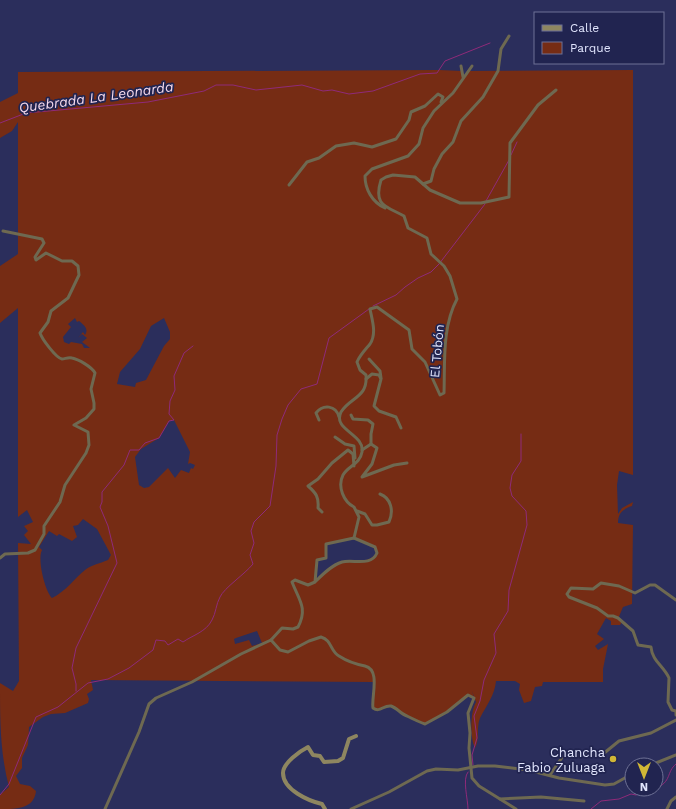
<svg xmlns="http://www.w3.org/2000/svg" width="676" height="809" font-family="'Work Sans',sans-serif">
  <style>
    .green { fill: #762c14; fill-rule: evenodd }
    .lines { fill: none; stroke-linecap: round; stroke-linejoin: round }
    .stream { stroke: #8f2a79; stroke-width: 1 }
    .street { stroke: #6e6951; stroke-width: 3 }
    .secondary { stroke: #8e8660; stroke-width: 4 }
    .poi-dot { fill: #d1b736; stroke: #212450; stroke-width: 1.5 }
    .labels { text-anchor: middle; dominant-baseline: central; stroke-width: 3.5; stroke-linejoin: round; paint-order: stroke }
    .street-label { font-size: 13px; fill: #e1e5fd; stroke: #212450 }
    .poi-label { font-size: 13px; fill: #e1e5fd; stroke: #212450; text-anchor: end }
    .water-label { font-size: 14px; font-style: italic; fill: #f5daec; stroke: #212450 }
  </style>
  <rect width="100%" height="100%" fill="#2b2e5c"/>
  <path class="green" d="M439,70L462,71L463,77L469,71L633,70V475L619,471L617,485L618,514L622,508L633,502L632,506C623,509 618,513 618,523L633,525L632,604L623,607L618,619L622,622L620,625H611V621L606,618L597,634L604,639L595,646L598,650L608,644L603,669V682H543L542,686L535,687L531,701L524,703L519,690L520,684L515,681H496C495,695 486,706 480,718C476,728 480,739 475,748C470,739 470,712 476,702L472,691L474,698L468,696L454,707L425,724C419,721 390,706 388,706C385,707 382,709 379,710L373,708L374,682L91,680L93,690L87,694L89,699L88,703L65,713L51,714L43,717L29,727L28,745L22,758V768L16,776L20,784L30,786L36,791C34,809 17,809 0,809V795L9,787C0,753 0,719 0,683L13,691L19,681L18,543L31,544L24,535L28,531L24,526L33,522L27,510L18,517V308L0,323V266L18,254V122L12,131L0,138V102L18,93V72ZM75,318L77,322L79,321C84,325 89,329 85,335L83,332L78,338L82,334L87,338L82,342L90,348H84L82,344L71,342L69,344L64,342L63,337L71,327L68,324ZM164,318L170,332V339L164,346L146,380L136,383L135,387L117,384L120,372L140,349L151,326ZM174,420L190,452L188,464L190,463L195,465L193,469L191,468L189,473L181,470L175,478L168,468L149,487L144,488L139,485L135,457L141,449L159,438L169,421ZM83,519L97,529L111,555L108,560C101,563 91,565 85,570C74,579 65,592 52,598C45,591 37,559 42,550L39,547L49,531L57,536L59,534L72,541L77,537L73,526L78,525ZM354,539L375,547L377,553C366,566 354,558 341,562C332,565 323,575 316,581L318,559L327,556L326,544ZM257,631L262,643L252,646L249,640L235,644L234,639L236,638Z"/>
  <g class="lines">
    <g class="stream">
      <path d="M0,123L26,113L148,102L204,91L216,85H233L256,90L302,85L323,91L332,90L349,94L373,91L420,74L437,73L445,61L490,43"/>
      <path d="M511,155L517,142"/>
      <path d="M486,201L509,160"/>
      <path d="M373,306L396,295L405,287L418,278L431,272L439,264L485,204"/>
      <path d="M76,691V684L72,668L76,648L117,563L108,526L100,507L102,502V492L124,465L130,450H139L145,443L159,438L169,421L174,420L169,414L170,401L175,390L174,376L184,353L193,346"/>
      <path d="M473,765L472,755L477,738L474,716L480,701L484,680L496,653L494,634L508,611L509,590L527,525L526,511L512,496L510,488L512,475L521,461V434"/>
      <path d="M468,772C462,779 468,799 468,809"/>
      <path d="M656,788C672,782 666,772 676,764"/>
      <path d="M0,795L9,784L36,717L58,707L88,683L108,679L129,668L153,650L156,640L165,641L168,645L178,639L183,642C193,635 206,632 212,620C216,613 216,604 220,597C224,588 245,574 253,564L250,555L254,543L251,531L254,522L270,506L276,466L277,435L282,419L288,405L301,389L317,384L329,338L369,309"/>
      <path d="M591,809L601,801L619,799L631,794L636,795L653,789"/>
    </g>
    <g class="street">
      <path d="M461,66L463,77"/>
      <path d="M423,184L431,181L434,169L442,154L453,142L461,121L483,97L498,71L501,49L509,36"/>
      <path d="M289,185L307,162L319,158L336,146L354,143L372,147L396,139L409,120L411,112L425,106L438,94L443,97L441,102"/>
      <path d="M385,208C372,202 365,189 365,176L372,169L408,156L419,144L423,128L434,111L453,93L472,66"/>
      <path d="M369,359L380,371L381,378"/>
      <path d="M366,379L372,374L379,375L381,379L374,406L379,411L396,417L401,428"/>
      <path d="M351,415L353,419L368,420L373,424L371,434V444"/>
      <path d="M319,420L316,413C323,404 336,405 339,417"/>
      <path d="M335,437L345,444L354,446L355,458"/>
      <path d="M362,450L371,444L377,448L372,464L362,477L394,465L407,463"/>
      <path d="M357,511L365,514L372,525H377L389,522C394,511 391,498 380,494"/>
      <path d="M322,512L318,508C319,497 316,493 308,486L318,479L332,463L348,450L353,454L354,466"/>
      <path d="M354,538L359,517L354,507C344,502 337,487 343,475C348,466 360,464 362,452C365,434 332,430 341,412C350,397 368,398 366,375L360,370L357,362C360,355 365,350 370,344C377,333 372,320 370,309L377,307L409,330L412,349L425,362L440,395L444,393C445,362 442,327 457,299L450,276L444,266L431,254L427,238L408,228L404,216C386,206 373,206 381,180L386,177L393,175L415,177L430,190L460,203H481L509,197L510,143L538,105L556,90"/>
      <path d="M0,558L5,554L28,553L35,550L44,534V526L60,502L65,485L86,453L89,445L88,432L74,425L86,418L94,409V403L91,389L95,373C92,367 78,359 72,358C68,357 65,359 62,359C56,358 42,339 40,333L48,322L51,311L68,298L79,275L78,266L72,261H62L46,253L36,260L35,257L44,243L42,239L3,231"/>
      <path d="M676,600L655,585H650L635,593L619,586L601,583L593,589L571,588L567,594L569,597L597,608L608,616H613L618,618L633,631L638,645L651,647C652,661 664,666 669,678L668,702L672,710L676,711V715"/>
      <path d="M271,640L282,628L293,629L298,627C308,608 299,600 292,582L295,580L308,585L315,582L317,560L326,558V544L354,538L375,547L377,553C371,567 353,559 342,562C332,565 323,574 316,581"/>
      <path d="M651,765L676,755"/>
      <path d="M550,775L563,756L603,754L619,741L651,733L676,720"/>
      <path d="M500,799L541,797L584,801"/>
      <path d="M105,809L139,732L149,704L156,698L192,682L241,654L271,640L280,650L288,652L309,641L321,637C332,640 330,651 339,656C348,662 355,664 365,666C381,670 371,697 373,708C380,713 383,705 391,706C397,708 401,714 407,716C413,719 419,722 425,724L447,712L468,695L474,698L468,713L470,733L469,748L472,778L479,786L516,809"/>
      <path d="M351,809L389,792L427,771L436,769L458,770L478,766H495L528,770L559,778L605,785L614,784L632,774"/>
      <path d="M667,809L671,801L676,797"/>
    </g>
    <path class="secondary" d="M325,809L322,804C309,801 283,790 283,773C283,763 300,751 308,747L313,755L320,756L324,762L338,761L343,758L349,739L356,736"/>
  </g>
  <circle class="poi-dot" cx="613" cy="759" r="4"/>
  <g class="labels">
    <g class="street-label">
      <text transform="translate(437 351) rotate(-85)">El Tobón</text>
    </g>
    <g class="poi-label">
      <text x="605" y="752">Chancha<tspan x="605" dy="15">Fabio Zuluaga</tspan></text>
    </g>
    <g class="water-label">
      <text transform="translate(96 97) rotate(-8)">Quebrada La Leonarda</text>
    </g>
  </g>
  <rect x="534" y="12" width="130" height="52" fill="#212450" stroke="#6e7195"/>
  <rect x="542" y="25" width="20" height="6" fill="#8e8660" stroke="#6e7195"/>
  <text x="570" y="32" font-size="12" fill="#e1e5fd">Calle</text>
  <rect x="542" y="42" width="20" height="12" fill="#762c14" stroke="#6e7195"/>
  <text x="570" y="52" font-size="12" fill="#e1e5fd">Parque</text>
  <g transform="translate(644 777) rotate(180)"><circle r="19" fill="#212450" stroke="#6e7195"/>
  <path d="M0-3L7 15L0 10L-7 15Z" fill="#d1b736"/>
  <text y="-6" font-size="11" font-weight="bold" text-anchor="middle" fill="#e1e5fd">N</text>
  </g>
</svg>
